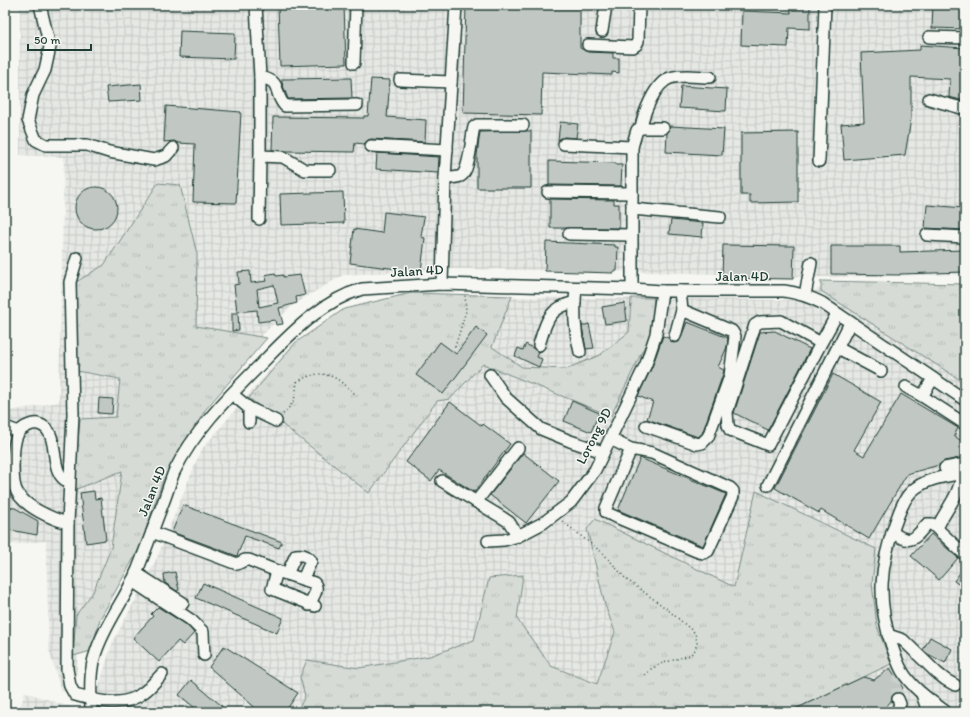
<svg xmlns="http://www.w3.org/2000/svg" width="970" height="717" font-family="Itim,sans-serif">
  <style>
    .industrial { fill: url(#industrial-grid) }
    .grass { fill: url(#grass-tufts); stroke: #7a8c85 }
    .building { fill: #c1c8c3; stroke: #1f3d34; fill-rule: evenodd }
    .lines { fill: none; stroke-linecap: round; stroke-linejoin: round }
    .minor-tunnel { stroke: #cbd1cc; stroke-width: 11; stroke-dasharray: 11 5.5; stroke-linecap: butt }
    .minor-casing { stroke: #1f3d34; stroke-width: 14 }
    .path { stroke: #1f3d34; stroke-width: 1.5; stroke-dasharray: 1 3; stroke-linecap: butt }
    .minor { stroke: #f6f6f2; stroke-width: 11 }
    .labels { text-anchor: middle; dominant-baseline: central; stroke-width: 3; stroke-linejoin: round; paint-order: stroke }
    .street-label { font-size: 14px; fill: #1f3d34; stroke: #f6f6f2 }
  </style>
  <defs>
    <pattern id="industrial-grid" width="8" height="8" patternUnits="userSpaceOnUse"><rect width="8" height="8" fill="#e6e8e4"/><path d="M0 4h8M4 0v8" fill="none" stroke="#c5c8c4"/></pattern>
    <pattern id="grass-tufts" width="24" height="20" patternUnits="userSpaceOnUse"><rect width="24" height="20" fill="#d6dbd6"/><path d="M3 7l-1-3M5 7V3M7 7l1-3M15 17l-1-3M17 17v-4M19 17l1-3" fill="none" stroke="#b7bdb8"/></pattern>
  </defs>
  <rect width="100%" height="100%" fill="#f6f6f2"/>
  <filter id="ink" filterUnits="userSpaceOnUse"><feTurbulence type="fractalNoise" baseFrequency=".025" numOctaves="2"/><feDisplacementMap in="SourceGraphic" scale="8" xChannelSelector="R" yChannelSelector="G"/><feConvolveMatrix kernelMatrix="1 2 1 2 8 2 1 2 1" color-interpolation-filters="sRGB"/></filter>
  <g filter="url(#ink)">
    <g class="industrial">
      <path d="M20,5H965V274L819,277L615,271L452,269L343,275L294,304L204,392L78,653L75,692L61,691L49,650L46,541L5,545V412L59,402L64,157L20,155Z"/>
      <path d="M830,285H965V712H91L112,644L156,560L201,450L288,349L354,314L421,296L788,300Z"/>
      <path d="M25,692L86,712H19Z"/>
    </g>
    <g class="grass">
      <path d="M158,183L180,185L197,254L196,326L267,338L206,409L163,480L140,547L100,619L91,651L73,656L76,615L93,592L111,548L122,471L74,490L80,419L116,417L120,379L77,371L76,282L104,265Z"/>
      <path d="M821,281L965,284V383L821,291Z"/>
      <path d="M411,293L512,296L492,347L522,367L566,369L600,355L629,332L631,298H654L652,331L611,416L483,364L450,399L437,401L369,493L249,398L295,343L344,309Z"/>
      <path d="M756,491L876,549L872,583L877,626L891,664L789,712H297L305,696L300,677L307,660L359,668L430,656L474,640L489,578L523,575L517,619L551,666L597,684L615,632L605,605L587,529L595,519L734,587Z"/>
    </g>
    <g class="building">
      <path d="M278,5H344L346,64L280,66Z"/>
      <path d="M466,5H580V48L588,52L613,53V58H619V73L612,72V75L542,72L541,115L463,113Z"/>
      <path d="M791,5H810V29L789,28L788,47L741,45L742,11L791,13Z"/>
      <path d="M933,5H965V29L932,28Z"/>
      <path d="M180,31L235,33L234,59L179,57Z"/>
      <path d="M920,45L965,48V101L949,97L950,79L911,77V119L905,155L844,160L841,124L864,122L861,53L920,50Z"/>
      <path d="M351,78L352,98L288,99L282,83V79Z"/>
      <path d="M371,79L390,80L387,117L426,120L425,142L371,139L368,140L364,144L355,143L354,152L287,151L272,150L273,117L364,118V116H368Z"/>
      <path d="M141,84L142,100L108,102L106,87Z"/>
      <path d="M681,86L727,89L726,111L679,108Z"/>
      <path d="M166,106L241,112L236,203L193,202L195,144L178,143L174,141L164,142Z"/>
      <path d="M560,122L578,124L576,138L564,137L558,140Z"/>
      <path d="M670,126L724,129L722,155L666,152L667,133L669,131Z"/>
      <path d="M527,131H531V188H477V155L480,132Z"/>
      <path d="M798,132V202L750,203V195H741V133Z"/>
      <path d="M377,153L439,157L438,173L376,169Z"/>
      <path d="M549,161L616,163V165H622L621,186L549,185Z"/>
      <circle cx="96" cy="208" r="21"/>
      <path d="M343,192L344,223L281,225L280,194Z"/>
      <path d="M550,199L614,200V204H619V228H550Z"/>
      <path d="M927,205L965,208V230L925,228Z"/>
      <path d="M384,212L424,217L421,237L425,238L421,272L350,263L354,229L382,233Z"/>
      <path d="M671,220L703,223L702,237L669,234Z"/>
      <path d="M546,242L615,245V247H618L617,271H613V273L545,271Z"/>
      <path d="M723,245L794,246L793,279L722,278Z"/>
      <path d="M831,246H900V252L965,250V272L900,274V275L831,274Z"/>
      <path d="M250,271L251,283L267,281L265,275L275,273L276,276L283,275V277L300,275L305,295L296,297L297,303L279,308L283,324L276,325L275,320L258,322L257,310L237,312L234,285L239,284L238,272ZM274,285L278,303L259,307L257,289Z"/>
      <path d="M625,303L627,321L605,324L602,307Z"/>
      <path d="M232,313H238L239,330L232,331Z"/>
      <path d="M687,322L728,338L727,347L718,367L724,370L723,374L702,434L698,437L647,419L653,402L638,396L652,367L663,336L668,338L673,343L679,342Z"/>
      <path d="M589,324L594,348L586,349L582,326Z"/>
      <path d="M476,327L487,335L443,394L416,375L440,342L456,354Z"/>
      <path d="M775,331L810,349L768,430L734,413L760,332Z"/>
      <path d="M526,344L539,352L537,357L542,359L539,367L515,356L518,348L523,350Z"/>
      <path d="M833,374L881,402L854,450L864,456L901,394L958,428L954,436L965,443V457L944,461L939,465L907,474L869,539L821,510L819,513L775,488Z"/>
      <path d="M99,398L113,399L112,414L98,413Z"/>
      <path d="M572,401L599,413L591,432L564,421Z"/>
      <path d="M450,402L482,426L483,424L510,444L474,492L439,470L431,481L406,462Z"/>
      <path d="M523,453L559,481L526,523L490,495Z"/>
      <path d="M640,458L726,494L703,546L618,510Z"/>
      <path d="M94,491L95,499L101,498L106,540L86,543L80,493Z"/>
      <path d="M183,505L282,542L279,548L245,536L237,556L172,532Z"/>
      <path d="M5,507L15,508L38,521L37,535L5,529Z"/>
      <path d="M931,534L958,558L939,580L911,556Z"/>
      <path d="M965,566V589L954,581Z"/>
      <path d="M175,572L179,590L177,591L165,583L164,574Z"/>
      <path d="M203,583L283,618L277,633L196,598Z"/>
      <path d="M158,607L187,625L194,633L183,645L178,641L159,662L133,638L153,616L151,614Z"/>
      <path d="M930,637L952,649L945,663L928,654L923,650Z"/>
      <path d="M224,646L298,693L285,712H260L209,667Z"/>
      <path d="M890,668L903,688L900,692H896L893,694L891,701L882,712H789L863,677L874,680Z"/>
      <path d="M191,680L222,706L217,712H200L179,695Z"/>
    </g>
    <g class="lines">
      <path class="minor-tunnel" d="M898,699L896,683L899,677"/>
      <defs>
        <g id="minor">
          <path d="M40,5L50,47L45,70L33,95L28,120L36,140L46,145H87L109,152L154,160L166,156L173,148"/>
          <path d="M256,5L260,77V156L259,219"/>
          <path d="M602,31L606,5"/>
          <path d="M929,37L965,38"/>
          <path d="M588,45L633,47L636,45L638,41L639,5"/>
          <path d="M354,63L356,5"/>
          <path d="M260,77C284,82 272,92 285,106L357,105"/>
          <path d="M400,80L451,82"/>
          <path d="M929,99L965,109"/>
          <path d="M641,128C643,114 655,83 670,78C682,74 697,77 710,77"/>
          <path d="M564,144L632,147"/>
          <path d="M371,146L447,150"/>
          <path d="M260,156L283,157L305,170H330"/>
          <path d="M819,161L825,5"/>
          <path d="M445,178C450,178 456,178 461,176C470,170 471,138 474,127L477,125H523"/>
          <path d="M548,192L632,193"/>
          <path d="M632,209L720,217"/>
          <path d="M569,234L631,235"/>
          <path d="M927,235L965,237"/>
          <path d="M77,258L70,282L73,414L68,523L67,669L70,686L75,695C98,701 124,709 144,692C151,687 156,680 162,674"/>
          <path d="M442,284L445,178L456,5"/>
          <path d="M576,288C573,311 574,329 580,352"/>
          <path d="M632,289V147L637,130L641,128H663"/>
          <path d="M805,295L811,263"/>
          <path d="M675,336L682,310L680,291"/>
          <path d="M821,343L768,445L730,430L728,425L727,412L755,325L760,322L781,321L821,343L837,314"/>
          <path d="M539,345C546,322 548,308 575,302"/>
          <path d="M838,348L881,371"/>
          <path d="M490,375L506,398L541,429L570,441L603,452"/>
          <path d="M906,387L922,396L965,424"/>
          <path d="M232,394L249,408L276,421"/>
          <path d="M922,396L933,379"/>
          <path d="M249,408V422"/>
          <path d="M646,426L697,444L702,443L708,437L730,376L735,336L732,331L682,310"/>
          <path d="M5,427L19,432"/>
          <path d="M610,439L631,449L652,453L730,488L733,491V496L708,551C704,554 701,553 696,551L609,514L606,512V508L631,449"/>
          <path d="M945,468L965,464"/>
          <path d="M442,481L503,518L509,522L518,536"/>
          <path d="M768,485L850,323"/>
          <path d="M476,502L518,448"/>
          <path d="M68,523C52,519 25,507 17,492C11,482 12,441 19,432C23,427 32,423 38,424C63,430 46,474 69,482"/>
          <path d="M937,528C946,509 960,495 962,474"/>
          <path d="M152,532L237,564L245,560H249L277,571L314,583C320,589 312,598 309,605"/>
          <path d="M892,532C911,546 914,539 927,524H932L964,554"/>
          <path d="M488,541L504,540L518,536L543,523L571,502L595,470L646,364L656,334L662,291"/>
          <path d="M277,571L272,589L315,606"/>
          <path d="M136,573L183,603"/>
          <path d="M287,574L296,555C302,554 307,555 311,561L303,579"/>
          <path d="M132,581L191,620L203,632L204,655"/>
          <path d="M888,635L903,640L937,673L946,680L955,685"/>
          <path d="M922,694L928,712"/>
          <path d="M91,712C91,694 89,672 95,655C104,625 125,600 137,571C146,549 154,526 163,503C167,493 170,482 174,472C193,433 225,400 255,370C286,339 318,302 362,289L442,284L632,289L662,291H784C799,293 808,296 822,303L965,400"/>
          <path d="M897,712L900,704L898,699"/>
          <path d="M946,712C930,700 912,688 902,671C897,662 894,652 891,643C877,600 880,566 895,524C899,513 903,500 911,492C925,478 947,476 965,473"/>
        </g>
      </defs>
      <use href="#minor" class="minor-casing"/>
      <g class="path">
        <path d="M455,347L466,311L465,295"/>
        <path d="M283,414C295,402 295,399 297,382C324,366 336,376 357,396"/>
        <path d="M562,521L604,554L626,579L667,609L695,633L697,643L695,650L690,655L660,664L651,669L644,676"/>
      </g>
      <use href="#minor" class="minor"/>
    </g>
  </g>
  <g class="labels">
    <g class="street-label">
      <text transform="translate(417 271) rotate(-3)">Jalan 4D</text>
      <text x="742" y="276">Jalan 4D</text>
      <text transform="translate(594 436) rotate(-63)">Lorong 9D</text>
      <text transform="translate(152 491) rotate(-68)">Jalan 4D</text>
    </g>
  </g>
  <rect width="970" height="717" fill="none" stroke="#f6f6f2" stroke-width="20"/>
  <rect x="10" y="10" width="950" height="697" fill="none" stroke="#1f3d34" stroke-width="1.5" filter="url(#ink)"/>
  <path d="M28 44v6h63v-6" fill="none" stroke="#1f3d34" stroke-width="2"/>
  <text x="34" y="44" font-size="12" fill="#1f3d34" stroke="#f6f6f2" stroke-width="3" paint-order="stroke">50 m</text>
</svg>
